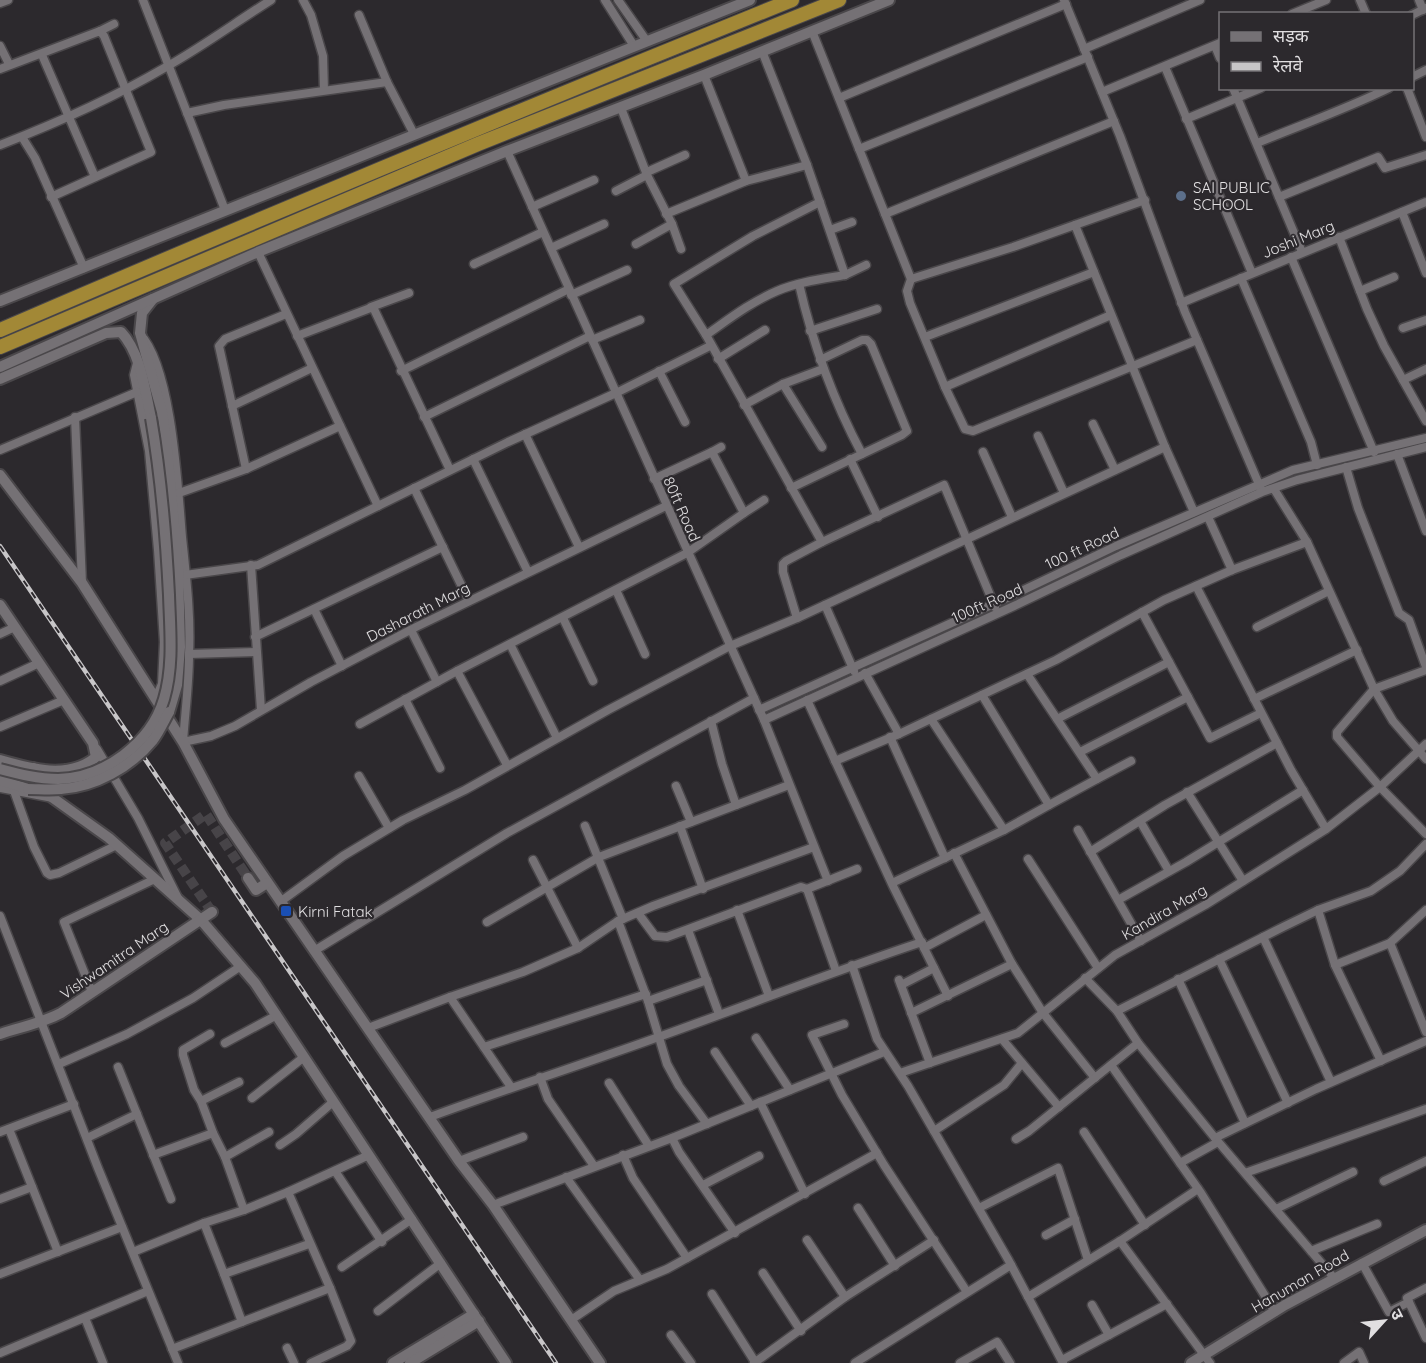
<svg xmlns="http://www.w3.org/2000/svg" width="1426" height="1363" font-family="Quicksand,'Noto Sans Devanagari',sans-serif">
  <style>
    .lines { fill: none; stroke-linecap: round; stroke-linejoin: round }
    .tertiary-tunnel { stroke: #474448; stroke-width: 10; stroke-dasharray: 10 5; stroke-linecap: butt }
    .minor-casing { stroke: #4a474a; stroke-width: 11 }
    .tertiary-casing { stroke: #4a474a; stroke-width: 14 }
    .trunk-casing { stroke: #4a474a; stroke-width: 16 }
    .minor { stroke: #757175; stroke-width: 8 }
    .tertiary { stroke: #757175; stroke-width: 10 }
    .trunk { stroke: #a28836; stroke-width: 14 }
    .rail-casing { stroke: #c8c6c8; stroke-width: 4.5 }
    .rail { stroke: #2c292d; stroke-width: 2; stroke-dasharray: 7; stroke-linecap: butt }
    .tertiary-bridge-casing { stroke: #4a474a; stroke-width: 14; stroke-linecap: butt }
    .tertiary-bridge { stroke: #757175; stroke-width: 10 }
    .service-dot { fill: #5c6f8a; stroke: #2c292d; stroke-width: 2 }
    .transit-dot { fill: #1a4fb4; stroke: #2c292d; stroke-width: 2 }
    .labels { text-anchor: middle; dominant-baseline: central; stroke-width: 4.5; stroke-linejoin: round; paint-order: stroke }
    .poi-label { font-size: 15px; fill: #e1dfe1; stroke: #2c292d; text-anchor: start }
    .street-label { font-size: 15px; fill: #e1dfe1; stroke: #2c292d }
  </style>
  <rect width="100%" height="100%" fill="#2c292d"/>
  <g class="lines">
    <path class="tertiary-tunnel" d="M212,912L165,843L206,814L248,878"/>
    <defs>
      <g id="minor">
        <path d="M143,0L225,210"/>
        <path d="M303,0L311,15L323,56L324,90"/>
        <path d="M605,0L634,46"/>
        <path d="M618,0L646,40"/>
        <path d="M1064,0L1120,136L1185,312L1261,489"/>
        <path d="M1360,0L1366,14"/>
        <path d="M1419,0L1423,10"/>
        <path d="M0,3L8,0"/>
        <path d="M1292,14L1326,0"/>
        <path d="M359,15L387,82L414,134"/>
        <path d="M1412,15L1426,8"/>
        <path d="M100,31L114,24"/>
        <path d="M812,31L911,279L907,291L910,303L945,387L965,429L973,431L1197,340"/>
        <path d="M0,46L9,64"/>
        <path d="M1215,46L1220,58"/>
        <path d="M1084,49L1200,0"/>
        <path d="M42,55L95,177"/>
        <path d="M1165,67L1252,273"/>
        <path d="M0,69L100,31L104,36L151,152L51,197"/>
        <path d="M704,75L746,181"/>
        <path d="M1412,77L1426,70"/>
        <path d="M1233,88L1302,252"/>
        <path d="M1407,88L1426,137"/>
        <path d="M1102,92L1220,43"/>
        <path d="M839,98L1066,4"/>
        <path d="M621,108L647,175L672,224L681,249"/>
        <path d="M187,113L224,105L387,82"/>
        <path d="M1186,119L1261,88"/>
        <path d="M22,137L35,158L84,268"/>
        <path d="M1257,143C1301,125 1346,109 1389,88"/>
        <path d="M0,145C57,123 113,98 166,67C202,47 236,22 271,0"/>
        <path d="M859,149L1088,57"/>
        <path d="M507,151L764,720L828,881"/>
        <path d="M647,172L685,155"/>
        <path d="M616,191L647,175"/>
        <path d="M1279,197L1378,157L1385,168L1426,155"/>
        <path d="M820,202L753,236L674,284L706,335L822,542"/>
        <path d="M532,207L594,180"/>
        <path d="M1402,212L1426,273"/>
        <path d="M666,214L746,181L807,165"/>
        <path d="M885,214L1114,121"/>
        <path d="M1075,225L1165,447L1194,512"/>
        <path d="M830,230L852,222"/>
        <path d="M1339,237L1367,309L1384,346L1426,421"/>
        <path d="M636,244L672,224"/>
        <path d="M551,248L604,224"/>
        <path d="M258,252L378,506"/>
        <path d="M1291,257L1374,452"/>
        <path d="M474,264L543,232"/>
        <path d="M845,275L866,265"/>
        <path d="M1241,278L1311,442L1317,465"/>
        <path d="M911,279L1013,247L1145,200"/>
        <path d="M799,284C813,345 832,398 862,454"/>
        <path d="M1360,291L1394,277"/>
        <path d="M571,295L627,270"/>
        <path d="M1181,303L1426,202"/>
        <path d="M371,307L409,293"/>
        <path d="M1403,328L1426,320"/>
        <path d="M810,331L877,309"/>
        <path d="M140,334C172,367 178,490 182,537C186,576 191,616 189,655C189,684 185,713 183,742L211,736L235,726L311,682L416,627L666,506"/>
        <path d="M706,335C729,319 751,302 777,291C798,282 822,279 845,275L807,165L762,51"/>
        <path d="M297,336L373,307L450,470"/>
        <path d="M925,337L1094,272"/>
        <path d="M592,340L640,320"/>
        <path d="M718,359L765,330"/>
        <path d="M137,363L134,375L149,451L158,550L164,642L162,684L156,697"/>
        <path d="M401,371L569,289"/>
        <path d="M659,371L685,422"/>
        <path d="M1403,380L1426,369"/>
        <path d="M783,384L822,447"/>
        <path d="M945,387L1111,315"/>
        <path d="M744,405L783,384L823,369"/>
        <path d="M232,406L312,368"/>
        <path d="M75,417L82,583"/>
        <path d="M424,417L590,336"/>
        <path d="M1093,424L1115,470"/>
        <path d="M525,434L579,547"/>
        <path d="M1038,436L1064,493"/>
        <path d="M0,450L137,392"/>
        <path d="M712,452L721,447"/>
        <path d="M983,452L1012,517"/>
        <path d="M1397,454L1426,531"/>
        <path d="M473,459L528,572"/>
        <path d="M850,459L878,517"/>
        <path d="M1346,467L1358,508L1399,613L1409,620L1426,667"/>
        <path d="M246,469L219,346L225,339L286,314"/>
        <path d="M414,488L469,601"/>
        <path d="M791,488L902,435L907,431L871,344L867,340H862L820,360"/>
        <path d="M1274,489L1307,542L1374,689L1393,721L1426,759"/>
        <path d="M179,493L246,469L340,426"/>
        <path d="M744,513L764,500"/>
        <path d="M1208,517L1232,570"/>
        <path d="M251,565L261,710"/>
        <path d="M185,575L258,565L508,442L616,393L710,346"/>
        <path d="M1196,586L1291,770L1326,829"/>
        <path d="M616,590L645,654"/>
        <path d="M825,605L854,671"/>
        <path d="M314,609L342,666"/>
        <path d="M1142,612L1210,738L1261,713"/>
        <path d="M563,618L593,681"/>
        <path d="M797,618L783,572V564L786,561L822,542L944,485L995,607"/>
        <path d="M1257,627L1329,591"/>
        <path d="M411,630L437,682"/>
        <path d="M0,634L15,627"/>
        <path d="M255,637L443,547"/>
        <path d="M510,644L557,738"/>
        <path d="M189,654L256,652"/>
        <path d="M1426,670L1374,689L1337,732V737L1380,787L1426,834"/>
        <path d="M457,671L507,765"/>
        <path d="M865,673L899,734"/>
        <path d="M0,681L39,663"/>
        <path d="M982,695L1049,805L1097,779L1027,674"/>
        <path d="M405,699L440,768"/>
        <path d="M1254,699L1357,650"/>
        <path d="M807,700L893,886L948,996"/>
        <path d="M759,710L1009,597L1116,546L1293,470L1426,438"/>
        <path d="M931,719L1004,830"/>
        <path d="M1057,719L1169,662"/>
        <path d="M764,720L1014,606L1121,555L1262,492L1297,480L1426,447"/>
        <path d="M711,721L722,764L736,805"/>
        <path d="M360,724L457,671L687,553L744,513L712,452L654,479"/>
        <path d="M0,727L64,700"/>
        <path d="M890,737L945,858"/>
        <path d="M97,749L138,818L178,898"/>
        <path d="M1080,752L1188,697"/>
        <path d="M835,761L899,734L1056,660L1164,600L1232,570L1307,542"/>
        <path d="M359,776L389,828"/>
        <path d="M1097,779L1131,761"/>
        <path d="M676,786L691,822"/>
        <path d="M0,788L53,798"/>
        <path d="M14,791L34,847L47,873L50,875L59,873L117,845"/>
        <path d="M1187,792L1243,881"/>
        <path d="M1140,821L1169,871"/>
        <path d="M585,826L623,919"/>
        <path d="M680,826L703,889"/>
        <path d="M1078,830L1141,941"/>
        <path d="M1090,852L1165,805L1277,743"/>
        <path d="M954,853L1012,964L1043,1013L1095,1078"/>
        <path d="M1028,859L1098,968"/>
        <path d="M533,860L578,948"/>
        <path d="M892,883L1004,830L1049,805"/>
        <path d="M807,889L836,971"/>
        <path d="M1118,900L1186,862L1303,790"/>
        <path d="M280,902L343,856L403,820L465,790L608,710L730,646L797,618L1165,447"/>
        <path d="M737,910L769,996"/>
        <path d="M1318,910L1335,965L1381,1061"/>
        <path d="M638,913L655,936L667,937L801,887L807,889L857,869"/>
        <path d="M0,916L98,1168L178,1363"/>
        <path d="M618,921L648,1001L667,1064L679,1086L707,1124"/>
        <path d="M487,922L599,857L789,785"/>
        <path d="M688,930L719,1014"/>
        <path d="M1263,937L1331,1082"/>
        <path d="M1390,943L1426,1032"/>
        <path d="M924,948L986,915"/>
        <path d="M314,951L507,833L754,698"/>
        <path d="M1219,959L1288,1103"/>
        <path d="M852,965L877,1039L908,1086L1009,1261L1063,1363"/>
        <path d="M1335,965L1390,943L1426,910"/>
        <path d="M1085,978L1117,1011L1138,1043L1215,1138L1334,1278"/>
        <path d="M1178,979L1245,1123"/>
        <path d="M899,980L930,1063"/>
        <path d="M901,985L934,968"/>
        <path d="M92,992L64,922L155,879"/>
        <path d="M450,997L511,1087"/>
        <path d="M648,1001L707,980"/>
        <path d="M1117,1011L1283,927L1318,910L1371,891L1400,871L1426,844"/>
        <path d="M911,1013L1012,964"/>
        <path d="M844,1024L812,1035L842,1095L884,1165L967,1292"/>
        <path d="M368,1028L450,997L523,972L578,948L618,921L653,906L814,847"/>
        <path d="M210,1034L183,1050V1055L194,1090L201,1101L213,1133L225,1157L244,1210"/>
        <path d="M756,1038L790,1090"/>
        <path d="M1002,1039L1059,1107"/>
        <path d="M225,1043L277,1015"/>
        <path d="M484,1047L646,994"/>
        <path d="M715,1052L751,1106"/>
        <path d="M59,1064L127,1034L193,998L241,966"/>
        <path d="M1111,1065L1201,1193L1275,1312"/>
        <path d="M118,1067L171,1199"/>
        <path d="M900,1073L1018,1033L1115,955L1205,905L1326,829L1380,787L1426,744"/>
        <path d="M540,1077L548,1099L594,1166"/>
        <path d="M609,1083L649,1146"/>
        <path d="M252,1098L304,1057"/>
        <path d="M201,1101L239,1082"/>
        <path d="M760,1102L805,1194"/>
        <path d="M430,1117C492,1094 554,1074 616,1052C718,1017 819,976 922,942"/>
        <path d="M9,1129L58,1252"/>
        <path d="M934,1131L1004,1085L1022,1063"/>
        <path d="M0,1132L74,1104"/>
        <path d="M1084,1132L1145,1225"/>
        <path d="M87,1138L137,1114"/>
        <path d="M672,1138L679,1152L735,1233"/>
        <path d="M1215,1138L1316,1089L1426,1041"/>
        <path d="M1016,1139L1029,1131L1138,1043"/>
        <path d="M280,1145L296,1134L333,1102"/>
        <path d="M153,1155L213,1133"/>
        <path d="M623,1155L633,1178L687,1258"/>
        <path d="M225,1157L269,1132"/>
        <path d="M459,1161L523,1137"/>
        <path d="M1180,1163L1218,1142"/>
        <path d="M335,1171L382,1242"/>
        <path d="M1245,1173L1426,1109"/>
        <path d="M566,1177L640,1280"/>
        <path d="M1384,1181L1426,1161"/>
        <path d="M703,1185L759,1156"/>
        <path d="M288,1192L330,1288L351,1341L347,1346L311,1363"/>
        <path d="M0,1199L32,1187"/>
        <path d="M493,1205L672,1138L884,1052"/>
        <path d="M858,1208L895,1266"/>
        <path d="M979,1208L1058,1168L1088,1260"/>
        <path d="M1276,1209L1353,1172"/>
        <path d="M204,1223L224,1274L309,1244"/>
        <path d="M1046,1235L1075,1219"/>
        <path d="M807,1240L845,1297"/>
        <path d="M1120,1241L1210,1363"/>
        <path d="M1311,1251L1377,1224"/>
        <path d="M133,1252L204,1223L244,1210L288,1192L369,1155"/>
        <path d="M1362,1263L1389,1312L1409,1302"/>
        <path d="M342,1267L412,1219"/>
        <path d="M763,1273L801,1331"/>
        <path d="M0,1274L122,1227"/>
        <path d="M224,1274L242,1322"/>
        <path d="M1426,1288L1407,1298L1426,1338"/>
        <path d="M712,1294L755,1362"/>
        <path d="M1028,1297L1120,1241L1198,1189"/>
        <path d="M1092,1305L1109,1335"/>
        <path d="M378,1311L441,1263"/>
        <path d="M85,1318L103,1363"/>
        <path d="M571,1320L614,1291L667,1269L877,1153"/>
        <path d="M671,1335L691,1363"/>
        <path d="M287,1348L294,1363"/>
        <path d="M172,1349L330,1288"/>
        <path d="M0,1353L148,1291"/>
        <path d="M1062,1360L1167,1304"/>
        <path d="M754,1363L845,1297L934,1240"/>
        <path d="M855,1363L1011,1265"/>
        <path d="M960,1363L997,1342L1010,1363"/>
        <path d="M1344,1363L1359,1352L1364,1363"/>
      </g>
      <g id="tertiary">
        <path d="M153,299L142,313L140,333L162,412L166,439L178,567L180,647L177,685L169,712"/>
        <path d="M0,301L750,0"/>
        <path d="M0,367L258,252L507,151L704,75L889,0"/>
        <path d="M0,379L106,333L121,332C141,353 145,391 151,418"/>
        <path d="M0,475L82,583L183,742L224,819L459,1161L493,1205L600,1363"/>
        <path d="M0,605L93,743L96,757C69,780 31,769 0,760"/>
        <path d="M33,768L53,798L109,838L201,920L255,983L506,1363"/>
        <path d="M0,780L28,789"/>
        <path d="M248,878L256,890L267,883"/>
        <path d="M0,1034C21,1027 42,1023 61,1013L212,912"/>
        <path d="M393,1363L474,1314"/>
        <path d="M410,1363L479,1321"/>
        <path d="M1191,1363L1285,1305L1426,1230"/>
      </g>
      <g id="trunk">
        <path d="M0,330C263,217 527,107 792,0"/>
        <path d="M0,347L478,144L839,0"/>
      </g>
    </defs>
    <use href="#minor" class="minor-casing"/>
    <use href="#tertiary" class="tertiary-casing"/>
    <use href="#trunk" class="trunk-casing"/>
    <use href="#minor" class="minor"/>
    <use href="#tertiary" class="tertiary"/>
    <use href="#trunk" class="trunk"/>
    <defs>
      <path id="rail" d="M0,546L556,1363"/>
    </defs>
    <use href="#rail" class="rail-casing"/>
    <use href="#rail" class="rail"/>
    <defs>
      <g id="tertiary-bridge">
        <path d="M0,769C19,774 38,779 58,779C104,778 151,743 164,699C174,665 170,629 169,595C166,535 161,476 151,418"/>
        <path d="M28,789C39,789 50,790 61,789C95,787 131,767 153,740C159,732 164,721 169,712"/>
      </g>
    </defs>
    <use href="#tertiary-bridge" class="tertiary-bridge-casing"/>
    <use href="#tertiary-bridge" class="tertiary-bridge"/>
  </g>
  <circle class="service-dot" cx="1181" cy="196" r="6"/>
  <rect class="transit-dot" x="280" y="905" width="12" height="12" rx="3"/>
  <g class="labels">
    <g class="poi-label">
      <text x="1193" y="187">SAI PUBLIC<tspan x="1193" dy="17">SCHOOL</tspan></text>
      <text x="298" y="911">Kirni Fatak</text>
    </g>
    <g class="street-label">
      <text transform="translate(1298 239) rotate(-22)">Joshi Marg</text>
      <text transform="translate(682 509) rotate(66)">80ft Road</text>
      <text transform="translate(1082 548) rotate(-25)">100 ft Road</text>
      <text transform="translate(987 603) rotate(-24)">100ft Road</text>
      <text transform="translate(418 612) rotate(-27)">Dasharath Marg</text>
      <text transform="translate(1164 912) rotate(-30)">Kandira Marg</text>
      <text transform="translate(114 960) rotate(-34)">Vishwamitra Marg</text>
      <text transform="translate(1300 1281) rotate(-30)">Hanuman Road</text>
    </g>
  </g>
  <rect x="1219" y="12" width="195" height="78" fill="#2c292d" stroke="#747275" stroke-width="1.5"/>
  <rect x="1231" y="32" width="30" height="9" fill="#757175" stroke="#747275" stroke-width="1.5"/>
  <text x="1273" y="42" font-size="18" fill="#e1dfe1">सड़क</text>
  <rect x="1231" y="62" width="30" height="9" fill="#c8c6c8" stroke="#747275" stroke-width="1.5"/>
  <text x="1273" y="72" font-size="18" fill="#e1dfe1">रेलवे</text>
  <g transform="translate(1384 1321) rotate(63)" stroke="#2c292d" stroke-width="4.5" paint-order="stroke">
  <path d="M0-4.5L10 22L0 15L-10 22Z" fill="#e1dfe1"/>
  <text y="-9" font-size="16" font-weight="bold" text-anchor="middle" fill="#e1dfe1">उ</text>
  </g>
</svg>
